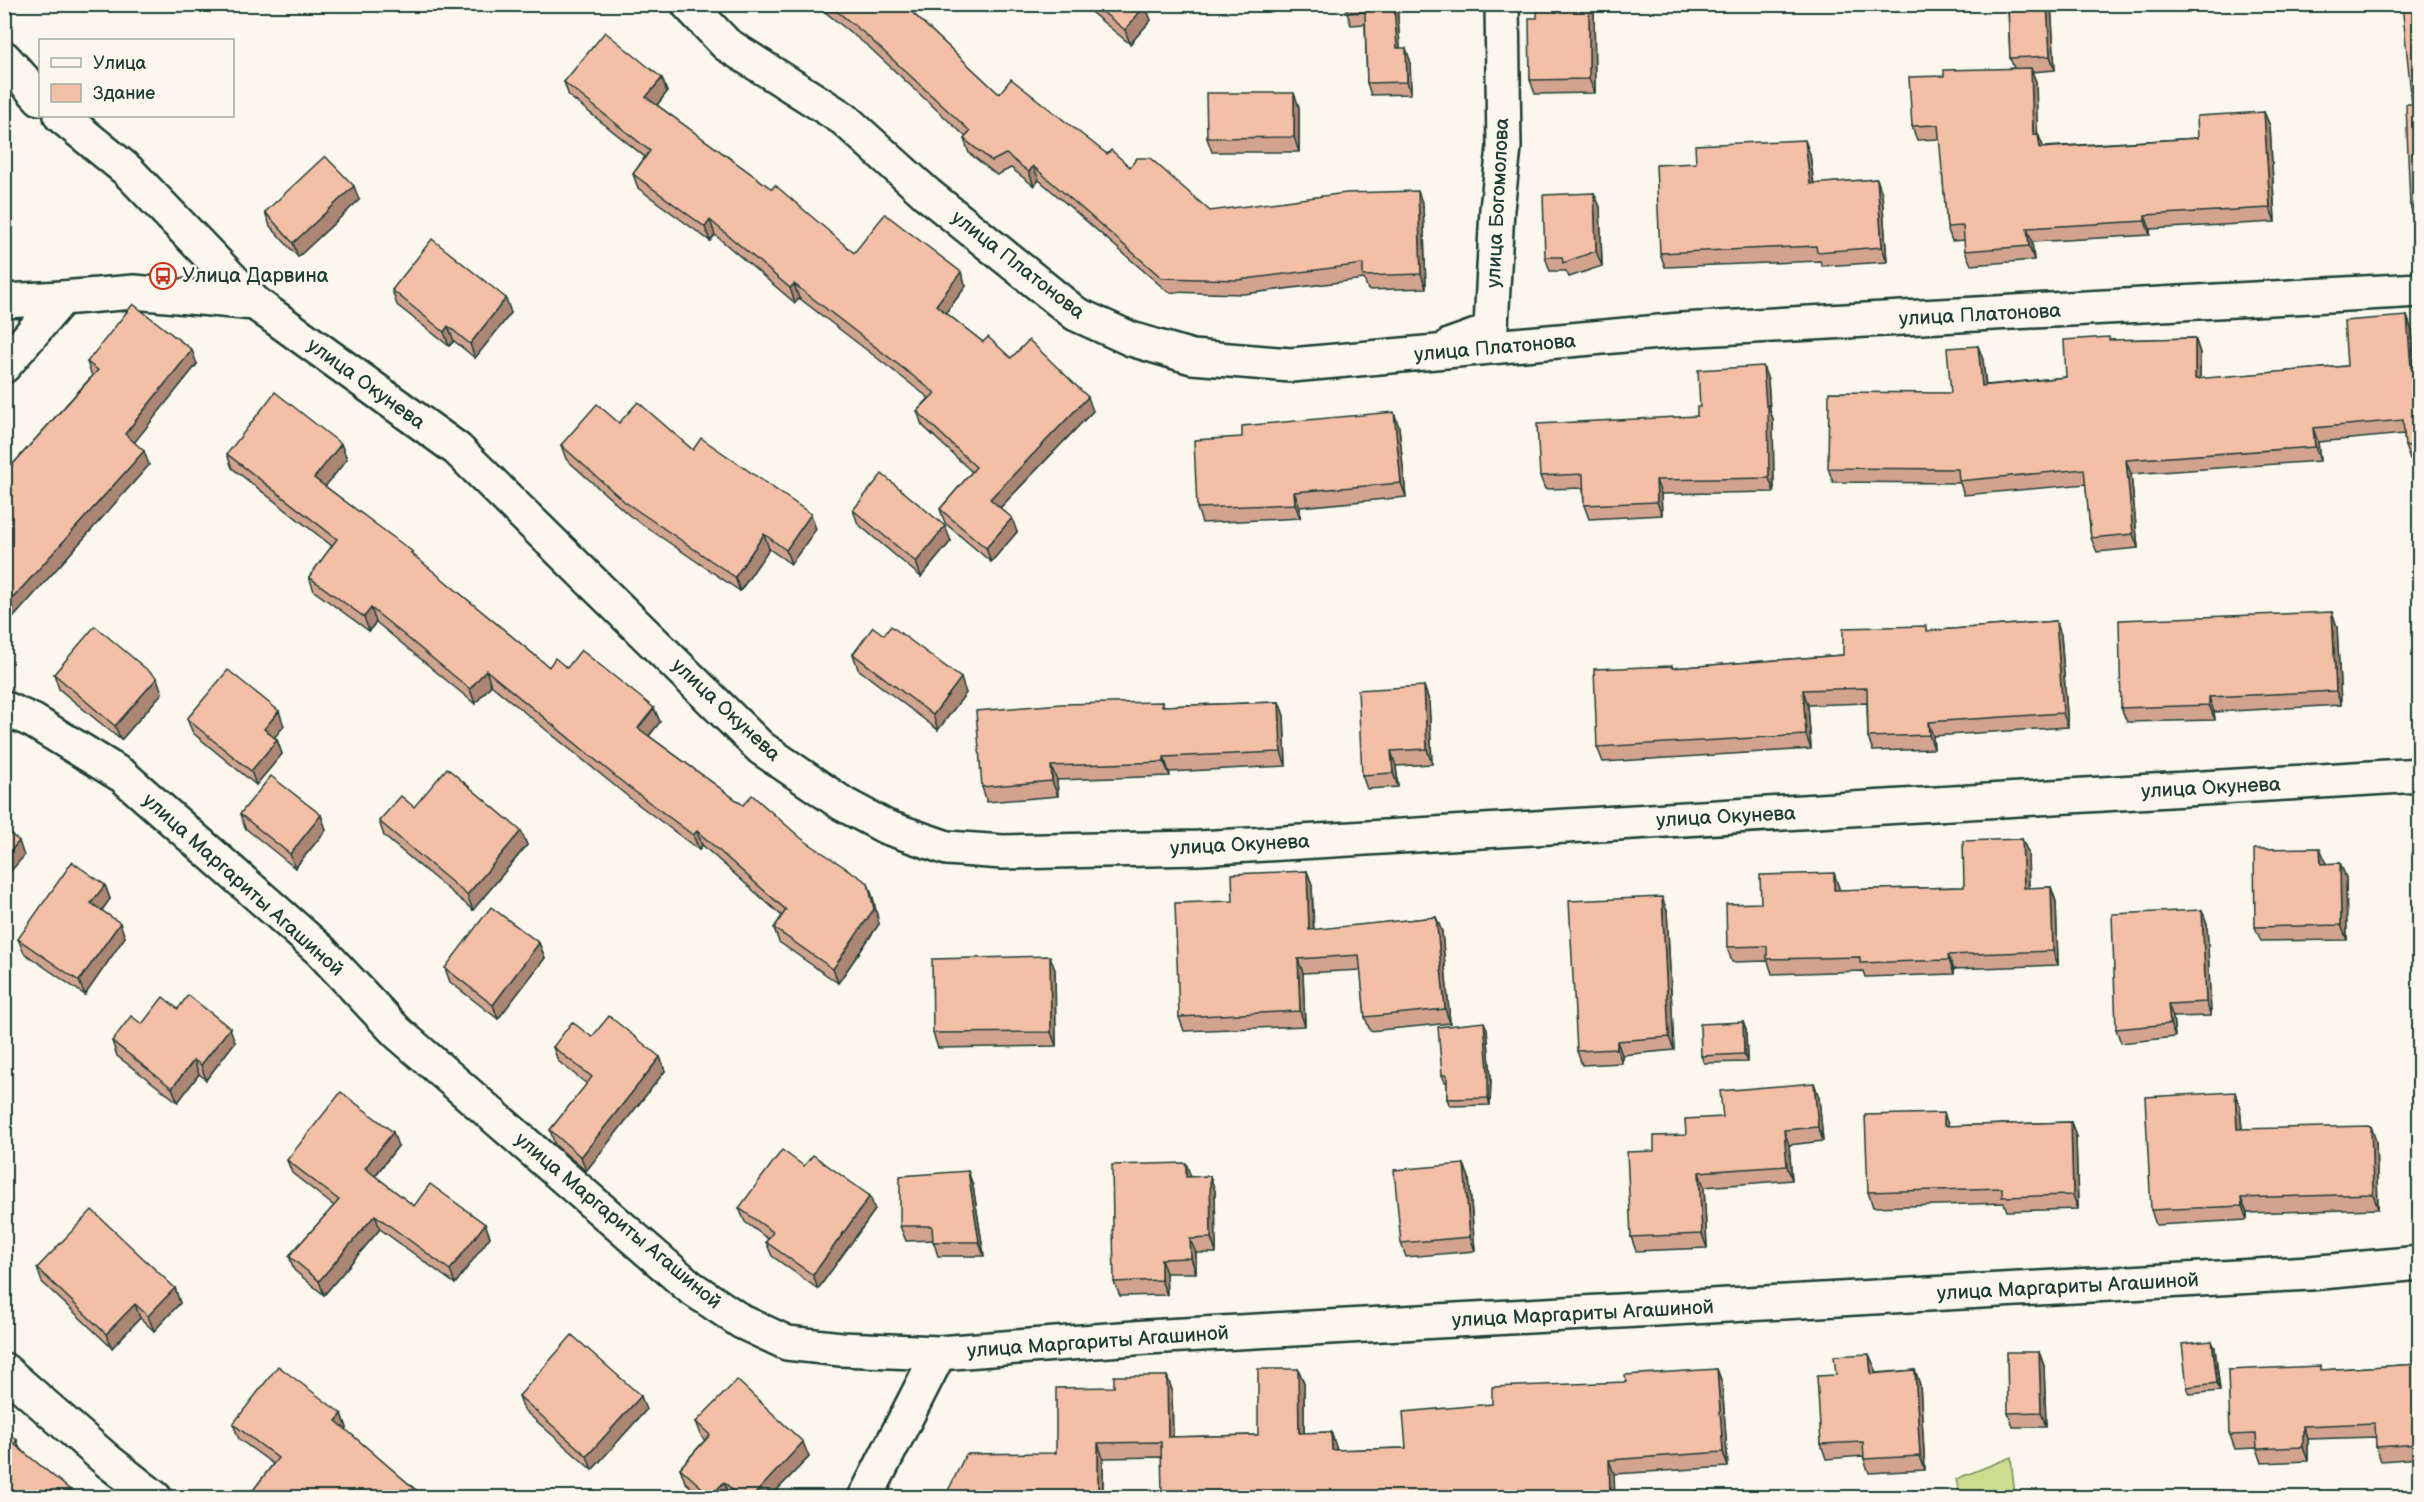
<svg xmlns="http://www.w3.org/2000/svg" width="2424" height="1502" font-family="'Balsamiq Sans',sans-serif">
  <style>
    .green { fill: #cddc8f; stroke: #768c62; stroke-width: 1.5 }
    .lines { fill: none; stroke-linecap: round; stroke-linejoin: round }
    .street-casing { stroke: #1f3d34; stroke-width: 38 }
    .street { stroke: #fbf7ec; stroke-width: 33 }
    .wall { fill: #d2a490; stroke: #1f3d34; stroke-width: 1.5 }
    .shaded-wall { fill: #ab8675; stroke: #1f3d34; stroke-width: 1.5 }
    .building { fill: #f4bfa7; stroke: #1f3d34; stroke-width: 1.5 }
    .labels { text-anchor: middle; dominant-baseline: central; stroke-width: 5; stroke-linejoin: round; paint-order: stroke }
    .street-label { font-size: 20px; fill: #1f3d34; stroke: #fbf7ec }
    .poi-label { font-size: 20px; fill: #1f3d34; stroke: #fbf7ec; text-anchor: start }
  </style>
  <rect width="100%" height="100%" fill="#fbf7ec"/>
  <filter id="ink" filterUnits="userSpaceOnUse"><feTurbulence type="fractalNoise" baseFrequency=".0167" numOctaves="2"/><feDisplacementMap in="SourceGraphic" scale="12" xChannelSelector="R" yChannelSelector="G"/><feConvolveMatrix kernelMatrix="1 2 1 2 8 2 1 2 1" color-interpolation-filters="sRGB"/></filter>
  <g filter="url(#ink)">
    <path class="green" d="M2011,1457L2015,1497H1960L1956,1479Z"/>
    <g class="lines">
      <defs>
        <g id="street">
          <path d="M688,4L726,44L844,119L927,194L1076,314L1131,339L1192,357L1291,365L1681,330L2420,290"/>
          <path d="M4,58L40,98"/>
          <path d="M61,116L127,170L255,303L457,449L761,748L843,804L886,827L947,848L1003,852L1199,848L2420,775"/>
          <path d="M4,301L62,298"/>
          <path d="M1451,345L1479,335L1491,327L1497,209L1504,148L1502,4"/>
          <path d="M4,366L62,298L134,292L255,303"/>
          <path d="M4,708L33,721L123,776L320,950L397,1032L690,1287L742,1322L787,1343L841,1349L939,1353L1147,1337L2310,1273L2420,1263"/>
          <path d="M4,1370L108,1461L155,1498"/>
          <path d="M865,1498L939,1353"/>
        </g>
      </defs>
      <use href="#street" class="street-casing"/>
      <use href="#street" class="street"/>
    </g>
    <g class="wall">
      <path d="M815,4H903L999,94L1210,211L1423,205L1426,288L1368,290L1364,279L1244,294L1168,292L1039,180L1034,186L1011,168L997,175L969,153L964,139L966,137L870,48Z"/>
      <path d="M1081,4H1144L1151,20L1130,44Z"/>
      <path d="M1346,4H1397L1400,48L1410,60L1411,94L1371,95L1367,83L1365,24L1351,25L1347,13Z"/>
      <path d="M1594,4L1595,93L1535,94L1530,80L1537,18Z"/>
      <path d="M1680,4H1746V6L1681,7Z"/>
      <path d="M2008,4H2051L2055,70L2032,72L2036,82L2037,135L2038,134L2043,147L2198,138L2264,112L2270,126L2275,222L2150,229V235L2032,242L2034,260L1971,265L1965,251V240L1952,241L1947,227L1940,139L1917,140L1912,126L1944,76L2014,68L2010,58Z"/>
      <path d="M2420,4V220H2415L2410,205L2412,104Z"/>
      <path d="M662,78L667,92L657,105L854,253L966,286L946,313L983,342L1011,358L1093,411L1000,508L1017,532L991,562L945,523L940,509L972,472L922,425L917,411L929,398L799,298L795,303L715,235L710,241L638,188L633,174L645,157L569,96L564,82Z"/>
      <path d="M1299,107V152H1212L1207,138Z"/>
      <path d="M1810,154L1814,184L1877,179L1882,194L1887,262L1822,266L1820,261L1665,267L1660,253L1696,163Z"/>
      <path d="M1594,193L1600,207L1602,266L1569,277L1566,271H1550L1545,257Z"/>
      <path d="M359,200L298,257L270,226L265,212Z"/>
      <path d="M392,290L511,313L475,358L454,341L449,346L397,305Z"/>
      <path d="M2407,316L2412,331L2415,368L2420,367V459L2410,460L2405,446L2404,434L2318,442L2320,461L2131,474L2138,548L2097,552L2091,538L2086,484L1964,495L1960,483L1833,482L1828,468L1951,393L1978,346L1983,360L1986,385L2066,377L2110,340L2195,338L2200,353V379L2347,366Z"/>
      <path d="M87,362L197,364L134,442L149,465L4,628V474L92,376Z"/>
      <path d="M1768,380L1770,411L1773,419L1774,492L1661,494L1662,515L1589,519L1584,505L1583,488L1545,489L1540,476L1697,416L1700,407Z"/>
      <path d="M619,423L693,450L816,529L791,564L769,549L740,591L630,516L566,459L561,445Z"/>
      <path d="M1399,427L1406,497L1300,507V518L1202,523L1197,508Z"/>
      <path d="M341,444L347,459L325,486L414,556L549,667L567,668L654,708L660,722L649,736L743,805L802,839L873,898L879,924L838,983L779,942L774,928L782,916L702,845L699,850L631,799L491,685L475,704L376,622L369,631L314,591L309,577L332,546L232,468L227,454Z"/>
      <path d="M853,510L951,541L921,577L858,524Z"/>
      <path d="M2332,612L2337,627L2341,705L2214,712L2215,720L2127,722L2121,708Z"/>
      <path d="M2056,621L2061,635L2068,727L1933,736L1934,749L1873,751L1868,737L1867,703L1808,705L1811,749L1603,762L1597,747L1672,666V668L1843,655L1927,631Z"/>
      <path d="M884,635L966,693L938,730L858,669L853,654Z"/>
      <path d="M54,674L162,693L121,740L59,689Z"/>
      <path d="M1424,686L1429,701L1432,764L1396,766L1398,787L1367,789L1362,775Z"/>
      <path d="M1162,702L1164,706L1279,702L1284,716L1286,766L1169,772L1170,776L1057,780L1058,796L987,802L982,787Z"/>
      <path d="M187,719L284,726L274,737L277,740L282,754L256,785L193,733Z"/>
      <path d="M414,807L521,831L527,845L473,910L384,836L379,821Z"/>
      <path d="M240,814L321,815L326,830L295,868L245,828Z"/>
      <path d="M2022,839L2028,853L2029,888L2051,887L2056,902L2058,965L1954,969V974L1865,977L1863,971L1772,974L1768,961L1732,962L1727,947L1761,903L1834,873L1839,890L1964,887Z"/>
      <path d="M2326,862V864L2340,863L2346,878L2347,940L2261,941L2255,927Z"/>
      <path d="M1307,871L1312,885L1314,930L1436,917L1442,932L1450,1023L1370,1031L1365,1017L1361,970L1303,973L1305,1026L1184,1031L1179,1017L1233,901Z"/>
      <path d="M105,885L110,899L102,910L125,937L85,995L24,953L18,939Z"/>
      <path d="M2202,910L2207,924L2211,1016L2173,1017L2175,1037L2121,1043L2116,1029Z"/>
      <path d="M1667,911L1674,1050L1622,1055V1063L1582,1065L1577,1051Z"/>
      <path d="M539,943L545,958L498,1019L450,982L445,968Z"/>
      <path d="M1055,970L1056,1046L938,1048L933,1033Z"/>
      <path d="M178,1009L235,1042L206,1080L199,1074L178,1102L117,1056L112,1041L142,1024Z"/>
      <path d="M1743,1022L1746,1030L1747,1062L1704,1063L1701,1056Z"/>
      <path d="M1487,1029L1491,1078L1490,1105L1450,1106L1447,1099V1082H1445L1442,1075Z"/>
      <path d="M592,1037L660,1057L665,1071L586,1171L555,1145L550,1130L587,1084L558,1061L553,1047Z"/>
      <path d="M1814,1083L1819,1098L1823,1141L1789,1145L1792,1180L1704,1187L1707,1248L1636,1251L1631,1237L1654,1151L1686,1135Z"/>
      <path d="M2240,1106L2242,1129L2376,1141L2378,1209L2247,1213V1220L2156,1225L2151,1210Z"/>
      <path d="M2071,1122L2076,1137L2078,1209L2007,1211L2004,1203L1873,1207L1868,1192L1948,1126Z"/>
      <path d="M398,1146L375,1176L414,1206L485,1224L490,1237L455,1284L380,1229L324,1295L294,1270L289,1256L334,1206L292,1173L287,1160Z"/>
      <path d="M1464,1164L1469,1178L1475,1251L1406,1257L1401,1243Z"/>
      <path d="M968,1171L973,1186L984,1256H938L933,1240L906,1241L900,1226Z"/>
      <path d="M1210,1176L1215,1191L1216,1253H1196V1273H1166L1167,1295L1120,1296L1114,1282L1191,1177Z"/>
      <path d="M739,1208L875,1210L818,1289L772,1256L766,1242L768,1239L745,1222Z"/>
      <path d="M37,1268L175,1288L180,1303L154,1331L140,1318L112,1348L42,1282Z"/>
      <path d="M2215,1348L2220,1391L2190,1394L2187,1387Z"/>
      <path d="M2039,1352L2044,1366L2046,1427H2013L2008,1413Z"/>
      <path d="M2420,1364V1458L2381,1461L2376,1447V1437L2308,1439V1461L2262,1463L2257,1448L2235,1449L2230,1435L2322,1370Z"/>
      <path d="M1875,1368V1373L1915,1370L1920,1385L1925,1470L1869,1473L1863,1456L1826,1459L1821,1444L1836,1375Z"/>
      <path d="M1298,1369L1304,1383V1433L1331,1432L1336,1447V1450L1406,1448L1492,1404L1626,1382L1717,1369L1722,1383L1728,1467L1614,1474L1161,1457L1103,1458V1497H945L1056,1453L1114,1387L1167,1376L1172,1390L1173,1437L1258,1435Z"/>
      <path d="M519,1396L646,1410L592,1470L524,1410Z"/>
      <path d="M342,1414L347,1428L346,1430L424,1497H257L254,1489L273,1464L239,1439L233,1424Z"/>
      <path d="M696,1422L809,1457L770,1497H731L729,1496L728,1497H702L685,1482L680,1468L705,1440L702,1437Z"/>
    </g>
    <g class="shaded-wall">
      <path d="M1394,4H1397L1401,60L1397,48Z"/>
      <path d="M1589,4H1594L1595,93L1589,79Z"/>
      <path d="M2047,4H2051L2055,70L2050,56Z"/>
      <path d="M1145,5L1151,20L1130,44L1125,30Z"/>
      <path d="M1406,48L1410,60L1411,94L1407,82Z"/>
      <path d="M2031,68L2036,82L2038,149L2033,135Z"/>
      <path d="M662,78L667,92L652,111L646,97Z"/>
      <path d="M1294,93L1299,107V152L1294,137Z"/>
      <path d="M2264,112L2270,126L2275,222L2270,208Z"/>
      <path d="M2038,134L2044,148H2040Z"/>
      <path d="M1805,140L1810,154L1815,199L1810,184Z"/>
      <path d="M1033,166L1039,180L1034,186L1029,172Z"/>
      <path d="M1877,179L1882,194L1887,262L1882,247Z"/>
      <path d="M354,186L359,200L298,257L293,243Z"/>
      <path d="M1418,191L1423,205L1426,288L1421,274Z"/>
      <path d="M1594,193L1600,207L1602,266L1596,251Z"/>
      <path d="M2145,215L2150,229V235L2145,221Z"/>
      <path d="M710,220L715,235L710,241L705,227Z"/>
      <path d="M2027,228L2032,242L2034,260L2029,246Z"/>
      <path d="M961,272L966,286L941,319L936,305Z"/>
      <path d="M794,284L799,298L795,303L790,288Z"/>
      <path d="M506,298L511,313L475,358L470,344Z"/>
      <path d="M2407,316L2412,331L2416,382L2411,368Z"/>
      <path d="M448,326L454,341L449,346L444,332Z"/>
      <path d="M2195,338L2200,353V393L2195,379Z"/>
      <path d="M1978,346L1983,360L1987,400L1982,386Z"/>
      <path d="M192,350L197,364L130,448L125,434Z"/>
      <path d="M1763,366L1768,380L1770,411L1773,419L1774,492L1769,478Z"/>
      <path d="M1088,397L1093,411L995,513L990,499Z"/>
      <path d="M1394,412L1399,427L1406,497L1401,483Z"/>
      <path d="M2313,428L2318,442L2320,461L2315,447Z"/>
      <path d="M341,444L347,459L320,493L314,478Z"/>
      <path d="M144,451L149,465L4,628V608Z"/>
      <path d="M2126,460L2131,474L2138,548L2133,534Z"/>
      <path d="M1656,480L1661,494L1662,515L1657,502Z"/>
      <path d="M1294,492L1300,507V518L1295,504Z"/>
      <path d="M811,514L816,529L791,564L786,550Z"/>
      <path d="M1012,518L1017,532L991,562L986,548Z"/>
      <path d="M945,526L951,541L921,577L916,562Z"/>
      <path d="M764,534L769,549L740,591L735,577Z"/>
      <path d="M371,608L376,622L369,631L364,617Z"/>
      <path d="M2332,612L2337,627L2341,705L2336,691Z"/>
      <path d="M2056,621L2061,635L2068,727L2063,713Z"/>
      <path d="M486,670L491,685L475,704L470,689Z"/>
      <path d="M157,678L162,693L121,740L115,726Z"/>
      <path d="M961,678L966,693L938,730L933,715Z"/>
      <path d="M1424,686L1429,701L1432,764L1427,749Z"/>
      <path d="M1803,690L1808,705L1811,749L1806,735Z"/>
      <path d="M2209,697L2214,712L2215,720L2209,705Z"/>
      <path d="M1279,702L1284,716L1286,766L1281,752Z"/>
      <path d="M654,708L660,722L644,742L638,728Z"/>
      <path d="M279,711L284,726L269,744L264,729Z"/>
      <path d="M1928,722L1933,736L1934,749L1929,735Z"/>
      <path d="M277,740L282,754L256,785L251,771Z"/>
      <path d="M1391,751L1396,766L1398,787L1393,773Z"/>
      <path d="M1164,757L1169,772L1170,776L1164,762Z"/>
      <path d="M1051,766L1057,780L1058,796L1052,781Z"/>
      <path d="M321,815L326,830L295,868L290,854Z"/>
      <path d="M521,831L527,845L473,910L467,895Z"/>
      <path d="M697,831L702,845L699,850L693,835Z"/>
      <path d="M2022,839L2028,853L2029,902L2024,888Z"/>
      <path d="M19,841L24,856L4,879V859Z"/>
      <path d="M2320,848L2326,862V878L2321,864Z"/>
      <path d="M2340,863L2346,878L2347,940L2341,925Z"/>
      <path d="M1307,871L1312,885L1314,944L1309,930Z"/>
      <path d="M1834,873L1839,888L1840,904L1834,890Z"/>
      <path d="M868,883L873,898L879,924L838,983L833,969Z"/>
      <path d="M105,885L110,899L97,917L91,903Z"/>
      <path d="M2051,887L2056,902L2058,965L2053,951Z"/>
      <path d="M1662,897L1667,911L1674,1050L1669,1037Z"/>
      <path d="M2202,910L2207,924L2211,1016L2206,1002Z"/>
      <path d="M1436,917L1442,932L1450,1023L1445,1009Z"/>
      <path d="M120,923L125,937L85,995L79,981Z"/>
      <path d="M539,943L545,958L498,1019L493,1005Z"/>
      <path d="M1948,955L1954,969V974L1949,960Z"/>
      <path d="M1050,956L1055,970L1056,1046L1051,1032Z"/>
      <path d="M1298,959L1303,973L1305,1026L1300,1011Z"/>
      <path d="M9,978L12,986L4,995V984Z"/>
      <path d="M2168,1004L2173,1017L2175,1037L2170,1024Z"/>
      <path d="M1484,1022L1487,1029L1491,1078L1490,1105L1488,1098Z"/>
      <path d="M1743,1022L1746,1030L1747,1062L1744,1054Z"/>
      <path d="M230,1028L235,1042L206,1080L201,1065Z"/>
      <path d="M1617,1041L1622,1055V1063L1617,1049Z"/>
      <path d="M660,1057L665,1071L586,1171L581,1157Z"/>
      <path d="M194,1060L199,1074L178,1102L172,1088Z"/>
      <path d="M1814,1083L1819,1098L1823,1141L1818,1127Z"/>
      <path d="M2235,1092L2240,1106L2243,1144L2237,1129Z"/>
      <path d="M1944,1113L1949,1127L1944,1126Z"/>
      <path d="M2071,1122L2076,1137L2078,1209L2073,1195Z"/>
      <path d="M2371,1126L2376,1141L2378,1209L2373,1194Z"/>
      <path d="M1784,1130L1789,1145L1792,1180L1787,1166Z"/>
      <path d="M393,1132L398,1146L370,1182L365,1168Z"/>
      <path d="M1186,1163L1191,1177H1186Z"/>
      <path d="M1464,1164L1469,1178L1475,1251L1470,1237Z"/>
      <path d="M968,1171L973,1186L984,1256L979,1242Z"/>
      <path d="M1699,1172L1704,1187L1707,1248L1702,1234Z"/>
      <path d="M1210,1176L1215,1191L1216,1253L1211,1238Z"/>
      <path d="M870,1196L875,1210L818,1289L813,1275Z"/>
      <path d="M2241,1198L2247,1213V1220L2242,1206Z"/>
      <path d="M375,1215L380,1229L324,1295L319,1281Z"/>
      <path d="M485,1224L490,1237L455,1284L450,1270Z"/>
      <path d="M1190,1239L1196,1253V1273L1191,1258Z"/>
      <path d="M1161,1259L1166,1273L1167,1295L1161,1280Z"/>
      <path d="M175,1288L180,1303L154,1331L148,1316Z"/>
      <path d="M135,1304L140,1318L112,1348L106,1334Z"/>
      <path d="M2212,1341L2215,1348L2220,1391L2217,1383Z"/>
      <path d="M2039,1352L2044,1366L2046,1427L2041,1412Z"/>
      <path d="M1869,1354L1875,1368L1876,1388L1871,1374Z"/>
      <path d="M1298,1369L1304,1383V1448L1299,1433Z"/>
      <path d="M1717,1369L1722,1383L1728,1467L1723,1452Z"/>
      <path d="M1915,1370L1920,1385L1925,1470L1920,1456Z"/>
      <path d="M1167,1376L1172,1390L1173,1451L1168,1437Z"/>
      <path d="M641,1396L646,1410L592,1470L587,1456Z"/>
      <path d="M342,1414L347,1428L342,1436L336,1421Z"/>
      <path d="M2303,1426L2308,1439V1461L2303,1447Z"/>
      <path d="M1331,1432L1336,1447L1337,1465L1332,1450Z"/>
      <path d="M17,1440L22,1455L14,1444Z"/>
      <path d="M803,1442L809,1457L770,1497H752Z"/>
      <path d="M1098,1443L1103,1458V1497H1098Z"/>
      <path d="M1609,1460L1614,1474L1615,1497H1610Z"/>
      <path d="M724,1482L729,1496L728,1497H711V1496Z"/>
      <path d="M299,1492L302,1497H295Z"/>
    </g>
    <g class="building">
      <path d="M828,4H903L999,94L1011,79L1107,154L1111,150L1130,167L1137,158H1150L1210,211L1346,193L1418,191L1421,274L1363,276V264L1238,280L1162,278L1033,166L1029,172L1006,154L992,161L964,139L970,131L865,34Z"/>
      <path d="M1093,4H1144L1145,5L1125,30Z"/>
      <path d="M1346,4H1394L1397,48H1406L1407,82L1367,83L1365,12L1347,13Z"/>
      <path d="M1537,4H1589V79L1530,80L1529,18H1537Z"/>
      <path d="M2008,4H2047L2050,56L2010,58Z"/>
      <path d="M2402,4H2420V205H2410L2406,104H2412Z"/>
      <path d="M605,32L662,78L646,97L772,189L775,185L854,253L885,214L961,272L936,305L983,342L988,337L1011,358L1029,340L1088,397L990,499L1012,518L986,548L940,509L976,467L917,411L935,393L794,284L790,288L710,220L705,227L633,174L650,151L564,82Z"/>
      <path d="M2031,68L2033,135L2038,134L2040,148L2198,138L2197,116L2264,112L2270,208L2145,215V221L2027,228L2029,246L1965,251L1963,226L1947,227L1938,125L1912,126L1909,77L1944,76V70Z"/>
      <path d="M1206,93H1294V137L1207,138Z"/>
      <path d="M1805,140L1810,184L1877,179L1882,247L1817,252L1816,246L1660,253L1656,165L1696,163L1695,145Z"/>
      <path d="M325,156L354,186L293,243L265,212Z"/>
      <path d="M1594,193L1596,251L1563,263L1562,257H1545L1543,195Z"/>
      <path d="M432,239L506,298L470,344L448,326L444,332L392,290Z"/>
      <path d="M133,304L192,350L125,434L144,451L4,608V474L98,370L87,362Z"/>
      <path d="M2407,316L2411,368L2420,367V445L2405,446L2403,420L2313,428L2315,447L2126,460L2133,534L2091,538L2084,469L1959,481L1958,469L1828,468L1829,392L1951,393L1947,348L1978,346L1982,386L2066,377L2064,340L2109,337V340L2195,338V379L2347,366L2344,321Z"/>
      <path d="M1763,366L1766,406L1768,405L1769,478L1656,480L1657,502L1584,505L1583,474L1540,476L1537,424L1697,416V407H1700L1698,370Z"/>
      <path d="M275,392L341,444L314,478L413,552L411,553L549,667L555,658L567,668L581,650L654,708L638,728L743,805L752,795L802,839L868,883L874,909L833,969L774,928L786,910L697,831L693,835L626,785L486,670L470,689L371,608L364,617L309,577L337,539L227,454Z"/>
      <path d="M638,402L693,450L701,438L811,514L786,550L764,534L735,577L625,502L561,445L597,404L619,423Z"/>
      <path d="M1394,412L1401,483L1294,492L1295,504L1197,508L1194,440L1242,437V426Z"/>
      <path d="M882,474L945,526L916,562L853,510Z"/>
      <path d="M2332,612L2336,691L2209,697V705L2121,708L2119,620Z"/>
      <path d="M2056,621L2063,713L1928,722L1929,735L1868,737L1867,688L1803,690L1806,735L1597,747L1594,669L1672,666V668L1843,655V628L1926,626V631Z"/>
      <path d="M95,626L157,678L115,726L54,674Z"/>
      <path d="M891,626L961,678L933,715L853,654L873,627L884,635Z"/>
      <path d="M228,670L279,711L264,729L277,740L251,771L187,719Z"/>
      <path d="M1424,686L1427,749L1391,751L1393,773L1362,775L1358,690Z"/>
      <path d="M1162,702V706L1279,702L1281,752L1164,757V762L1051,766L1052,781L982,787L976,711L1062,704Z"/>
      <path d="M447,768L521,831L467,895L379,821L401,796L414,807Z"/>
      <path d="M271,776L321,815L290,854L240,814Z"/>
      <path d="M4,829L19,841L4,859Z"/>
      <path d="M2022,839L2024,888L2051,887L2053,951L1948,955L1949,960L1860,963V957L1767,959V946L1727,947L1726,904L1761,903L1760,875L1834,873V890L1964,887L1963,841Z"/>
      <path d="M2320,848L2321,864L2340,863L2341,925L2255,927L2254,849Z"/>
      <path d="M72,862L105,885L91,903L120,923L79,981L18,939Z"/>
      <path d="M1307,871L1309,930L1436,917L1445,1009L1365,1017L1359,955L1298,959L1300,1011L1179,1017L1175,903L1233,901L1232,874Z"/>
      <path d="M1662,897L1669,1037L1617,1041V1049L1577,1051L1569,901Z"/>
      <path d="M491,907L539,943L493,1005L445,968Z"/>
      <path d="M2202,910L2206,1002L2168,1004L2170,1024L2116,1029L2112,914Z"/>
      <path d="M1050,956L1051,1032L933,1033L932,959Z"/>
      <path d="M4,974L9,978L4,984Z"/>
      <path d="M188,995L230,1028L201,1065L194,1060L172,1088L112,1041L131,1016L142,1024L163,997L178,1009Z"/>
      <path d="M609,1016L660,1057L581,1157L550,1130L592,1077L553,1047L572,1022L592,1037Z"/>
      <path d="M1484,1022L1488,1071V1098L1447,1099V1075H1442L1438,1027Z"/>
      <path d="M1743,1022L1744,1054L1701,1056L1700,1024Z"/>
      <path d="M1814,1083L1818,1127L1784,1130L1787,1166L1699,1172L1702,1234L1631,1237L1627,1152L1654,1151V1136L1686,1135L1685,1119L1723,1117L1720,1091Z"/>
      <path d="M341,1092L393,1132L365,1168L414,1206L430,1184L485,1224L450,1270L375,1215L319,1281L289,1256L339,1200L287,1160Z"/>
      <path d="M2235,1092L2237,1129L2371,1126L2373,1194L2241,1198L2242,1206L2151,1210L2145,1097Z"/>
      <path d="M1944,1113V1126L2071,1122L2073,1195L2002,1197V1188L1868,1192L1865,1115Z"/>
      <path d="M782,1150L804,1166L813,1155L870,1196L813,1275L766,1242L773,1232L739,1208Z"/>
      <path d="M1186,1163V1177L1210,1176L1211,1238L1190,1239L1191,1258L1161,1259V1280L1114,1282L1112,1165Z"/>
      <path d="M1464,1164L1470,1237L1401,1243L1394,1170Z"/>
      <path d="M968,1171L979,1242H933L932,1226H900V1176Z"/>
      <path d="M92,1210L175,1288L148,1316L135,1304L106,1334L37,1268Z"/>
      <path d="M572,1335L641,1396L587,1456L519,1396Z"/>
      <path d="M2212,1341L2217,1383L2187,1387L2182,1344Z"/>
      <path d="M2007,1352H2039L2041,1412L2008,1413Z"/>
      <path d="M1869,1354L1871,1374L1915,1370L1920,1456L1864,1459L1863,1442L1821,1444L1817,1376L1836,1375L1834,1356Z"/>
      <path d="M2420,1364V1444L2376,1447L2375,1423L2303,1426V1447L2257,1449L2256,1434L2230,1435L2228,1370L2320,1366V1370Z"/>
      <path d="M278,1366L342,1414L336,1421L424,1497H306L299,1492L295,1497H266L254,1489L278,1458L233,1424Z"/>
      <path d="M1258,1369H1298L1299,1433L1331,1432L1332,1450L1406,1448L1403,1412L1492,1404V1387L1626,1382L1625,1375L1717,1369L1723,1452L1609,1460L1610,1497H1162L1161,1442L1098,1443V1497H945L966,1454L1056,1453V1388L1114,1387V1376H1167L1168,1437L1258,1435Z"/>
      <path d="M737,1380L803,1442L752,1497H740L724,1482L711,1496L680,1468L710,1435L696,1422Z"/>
      <path d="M4,1430L17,1440L14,1444L79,1497H4Z"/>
    </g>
  </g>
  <defs>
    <symbol id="bus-ring" viewBox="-11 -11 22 22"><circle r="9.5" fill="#fbf7ec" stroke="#c8321e" stroke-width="1.5"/><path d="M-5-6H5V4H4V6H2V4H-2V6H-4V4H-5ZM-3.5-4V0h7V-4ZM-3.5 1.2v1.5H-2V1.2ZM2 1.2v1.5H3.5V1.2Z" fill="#c8321e"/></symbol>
  </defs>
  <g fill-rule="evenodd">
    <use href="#bus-ring" x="148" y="261" width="30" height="30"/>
  </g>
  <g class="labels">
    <g class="street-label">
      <text transform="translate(1498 203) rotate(-87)">улица Богомолова</text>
      <text transform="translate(1018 265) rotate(38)">улица Платонова</text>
      <text transform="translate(1980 315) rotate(-3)">улица Платонова</text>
      <text transform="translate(1495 348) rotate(-5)">улица Платонова</text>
      <text transform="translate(366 384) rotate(36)">улица Окунева</text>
      <text transform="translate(726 710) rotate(43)">улица Окунева</text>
      <text transform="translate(2211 788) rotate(-3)">улица Окунева</text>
      <text transform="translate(1726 817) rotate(-3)">улица Окунева</text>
      <text transform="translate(1240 845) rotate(-3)">улица Окунева</text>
      <text transform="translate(243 885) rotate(42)">улица Маргариты Агашиной</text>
      <text transform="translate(618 1221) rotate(40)">улица Маргариты Агашиной</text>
      <text transform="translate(2068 1287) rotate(-3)">улица Маргариты Агашиной</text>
      <text transform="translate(1583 1314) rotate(-3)">улица Маргариты Агашиной</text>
      <text transform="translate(1098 1342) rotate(-4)">улица Маргариты Агашиной</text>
    </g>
    <g class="poi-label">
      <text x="182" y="276">Улица Дарвина</text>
    </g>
  </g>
  <rect width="2424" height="1502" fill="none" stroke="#fbf7ec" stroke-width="24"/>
  <rect x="12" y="12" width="2400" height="1478" fill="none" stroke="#1f3d34" stroke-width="2" filter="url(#ink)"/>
  <rect x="39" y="39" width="195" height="78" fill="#fbf7ec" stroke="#a3ada2" stroke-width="1.5"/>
  <rect x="51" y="58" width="30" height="9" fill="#fbf7ec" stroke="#a3ada2" stroke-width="1.5"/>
  <text x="93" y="69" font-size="18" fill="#1f3d34">Улица</text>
  <rect x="51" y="84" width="30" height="18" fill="#f4bfa7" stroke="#a3ada2" stroke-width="1.5"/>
  <text x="93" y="99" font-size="18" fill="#1f3d34">Здание</text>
</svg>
